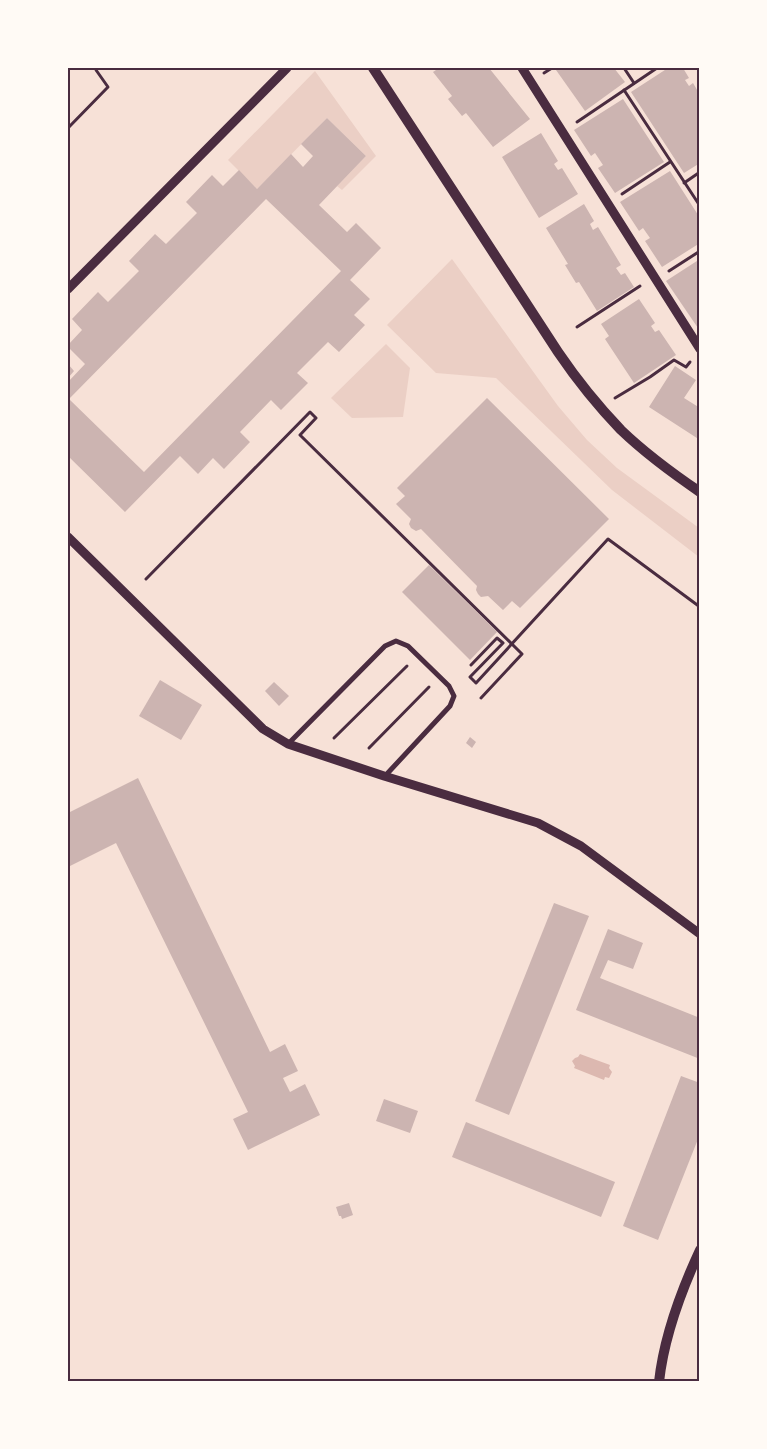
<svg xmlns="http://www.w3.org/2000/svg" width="767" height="1449" font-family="'Golos Text',sans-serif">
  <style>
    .green { fill: #ebcfc5 }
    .water { fill: #dcb8b0 }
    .building { fill: #ccb4b1; fill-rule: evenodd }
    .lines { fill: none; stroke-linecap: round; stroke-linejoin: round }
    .path { stroke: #4a2c40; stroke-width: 3 }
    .minor { stroke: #4a2c40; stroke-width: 5 }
    .tertiary { stroke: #4a2c40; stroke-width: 9 }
    .secondary { stroke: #4a2c40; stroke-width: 10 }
    .neatline { fill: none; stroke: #4a2c40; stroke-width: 2 }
  </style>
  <rect width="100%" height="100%" fill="#f7e1d7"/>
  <g class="green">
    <path d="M315,71L376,156L342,190L337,186L366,156L327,118L257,189L228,160Z"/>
    <path d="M452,259L558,406L587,440L617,468L699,528V557L612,490L496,378L436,373L387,325Z"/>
    <path d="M386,344L410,368L403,417L352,418L331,398Z"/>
  </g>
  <path class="water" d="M580,1054L610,1065L609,1068L612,1072L609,1078L605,1077L604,1080L574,1068L575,1066L572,1061L575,1058L578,1057Z"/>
  <g class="building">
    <path d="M439,68H480L482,70L486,68H489L530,119L493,147L466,113L462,116L448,99L452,96L433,72Z"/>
    <path d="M560,68H614L625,82L585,111L556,70Z"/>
    <path d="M668,68H683L689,78L685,80L689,86L693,83L700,95V163L684,173L631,92Z"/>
    <path d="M623,99L664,162L615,193L598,168L603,165L595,153L591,156L574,130Z"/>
    <path d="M327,118L366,156L319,205L347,232L356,223L381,248L350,280L370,299L354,315L365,325L339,352L328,342L297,373L308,383L281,410L271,400L240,432L250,442L224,469L213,458L198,474L180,456L125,512L68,456V382L85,364L68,347V345L82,330L72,319L98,292L108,302L139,271L129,261L155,234L166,244L197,213L186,202L212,175L223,186L239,170L257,189L291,154L303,167L313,156L301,144ZM266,199L341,271L144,472L69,399Z"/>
    <path d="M541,133L558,161L554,164L558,170L562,168L578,194L539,218L502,157Z"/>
    <path d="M670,171L700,218V243L662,267L645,241L650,238L643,228L639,231L620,202Z"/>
    <path d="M584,204L594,221L590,224L593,230L598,227L621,265L616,268L621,275L625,273L634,287L597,311L579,282L576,283L565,265L568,264L546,228Z"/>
    <path d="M700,259V331L666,281Z"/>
    <path d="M639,299L655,323L651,326L655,332L659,330L676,355L634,383L605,339L609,336L601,324Z"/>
    <path d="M68,364L74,371L68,378Z"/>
    <path d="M675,366L696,380L684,398L700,408V440L649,407Z"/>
    <path d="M487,398L609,519L520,608L512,601L503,610L488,596L481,597L478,594L476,590L477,586L421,529L416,531L411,528L409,524L411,519L396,504L405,496L397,488Z"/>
    <path d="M429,565L497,632L470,660L402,592Z"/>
    <path d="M160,680L202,705L181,740L139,716Z"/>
    <path d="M274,682L289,696L279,706L265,691Z"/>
    <path d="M470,737L476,742L472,748L466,743Z"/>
    <path d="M138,778L270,1052L285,1044L298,1071L283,1078L290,1092L305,1084L320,1115L248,1150L233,1119L248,1112L116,843L68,867V813Z"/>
    <path d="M554,903L589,916L509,1115L475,1101Z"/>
    <path d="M608,929L643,943L633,969L608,960L600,978L700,1018V1059L576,1010Z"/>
    <path d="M681,1076L700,1083V1134L658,1240L623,1226Z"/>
    <path d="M384,1099L418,1111L410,1133L376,1121Z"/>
    <path d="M466,1122L615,1182L601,1217L452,1157Z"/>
    <path d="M349,1203L353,1215L342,1219L341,1216H339L336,1207Z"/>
  </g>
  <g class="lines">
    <g class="path">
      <path d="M624,68L634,83"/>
      <path d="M544,73L552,68"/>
      <path d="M624,90L700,206"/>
      <path d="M577,122L657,68"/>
      <path d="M68,128L108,87L96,70"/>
      <path d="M684,183L700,172"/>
      <path d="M622,194L670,162"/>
      <path d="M669,271L700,251"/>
      <path d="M577,327L640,286"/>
      <path d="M615,398L650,377L674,360L686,367L690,362"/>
      <path d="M146,579L310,412L316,418L300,435L522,654L481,698"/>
      <path d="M471,665L497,638L503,643L470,677L476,683L608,539L700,607"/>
      <path d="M334,738L407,666"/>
      <path d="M369,748L429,687"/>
    </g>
    <path class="minor" d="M288,744L385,646L396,641L408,646L449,686L454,696L450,706L385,776"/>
    <g class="tertiary">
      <path d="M522,68L700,349"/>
      <path d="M68,289L287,68"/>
      <path d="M68,537L263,729L288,744L384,776L538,823L581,846L700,934"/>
    </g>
    <g class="secondary">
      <path d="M373,68L558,352C577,380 598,406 621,430C645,453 672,473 700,492"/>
      <path d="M659,1382C664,1336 681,1291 700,1250"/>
    </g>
  </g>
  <rect width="767" height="1449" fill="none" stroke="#fffaf5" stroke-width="138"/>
  <rect x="69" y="69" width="629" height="1311" class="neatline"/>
</svg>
